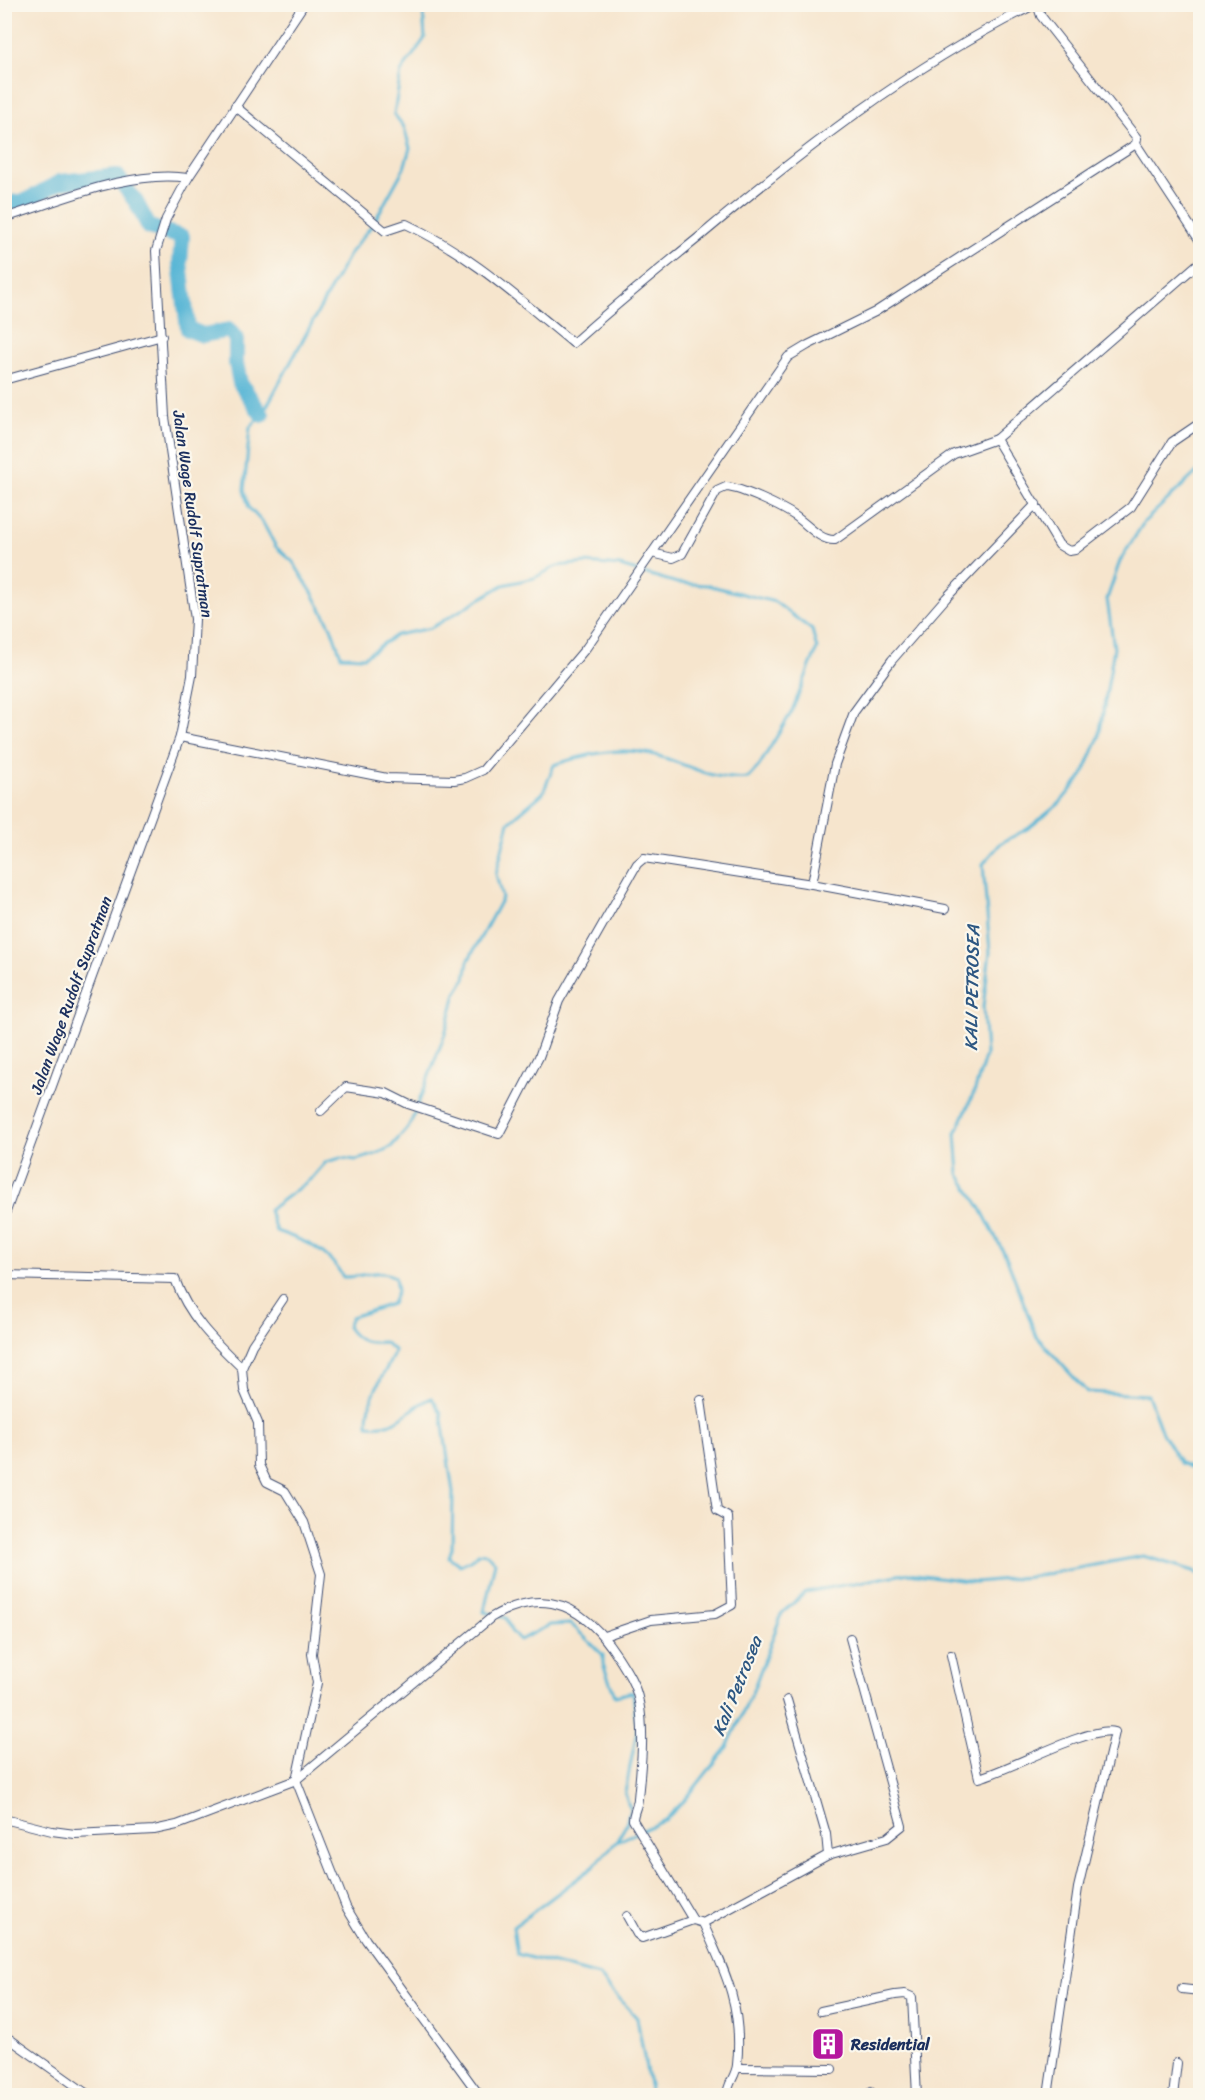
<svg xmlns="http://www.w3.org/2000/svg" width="1205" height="2100" font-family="Sriracha,sans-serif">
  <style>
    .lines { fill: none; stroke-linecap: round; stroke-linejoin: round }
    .stream { stroke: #57b5d5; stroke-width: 3 }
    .river { stroke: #57b5d5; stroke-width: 16 }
    .street-casing { stroke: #3c4a6f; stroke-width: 10 }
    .street { stroke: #fff; stroke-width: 8 }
    .labels { text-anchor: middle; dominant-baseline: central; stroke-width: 4.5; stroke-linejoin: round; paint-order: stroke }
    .street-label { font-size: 16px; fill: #1b2f5e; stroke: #fbf7ec }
    .poi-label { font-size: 16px; font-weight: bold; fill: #1b2f5e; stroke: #fbf7ec; text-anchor: start }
    .water-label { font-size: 18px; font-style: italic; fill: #2d5782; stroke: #fbf7ec }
  </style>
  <rect width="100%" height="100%" fill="#fbf7ec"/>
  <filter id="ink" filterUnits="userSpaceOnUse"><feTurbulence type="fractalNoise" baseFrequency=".0167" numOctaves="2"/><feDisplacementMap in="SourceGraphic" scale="12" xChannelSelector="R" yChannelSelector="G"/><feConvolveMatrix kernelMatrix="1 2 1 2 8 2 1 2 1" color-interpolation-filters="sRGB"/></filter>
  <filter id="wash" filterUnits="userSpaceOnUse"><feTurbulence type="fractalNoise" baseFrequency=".008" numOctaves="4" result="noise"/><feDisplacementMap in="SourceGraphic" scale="24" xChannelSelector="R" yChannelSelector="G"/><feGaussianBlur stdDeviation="1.35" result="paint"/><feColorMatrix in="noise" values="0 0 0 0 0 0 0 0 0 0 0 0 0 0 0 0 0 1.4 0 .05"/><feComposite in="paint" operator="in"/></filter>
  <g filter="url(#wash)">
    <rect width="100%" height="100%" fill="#f6e5cd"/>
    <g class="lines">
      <g class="stream">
        <path d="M425,4L423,11L425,38L401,72L394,114L404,127L410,148L404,168L373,224L350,253L262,415L250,427L244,490L249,508L263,523L276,547L293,562L313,594L331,627L341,656L364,657L396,635L431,628L503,585L534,578L557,566L585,563L620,566L677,583L707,585L775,602L812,630L817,649L791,713L759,766L748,778C713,782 688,764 655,755C621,746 586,754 554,765L543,793L509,822L496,874L502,898L468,961L465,979L456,994L445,1034L410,1125L391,1147L374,1155L356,1160L341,1158L326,1162L312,1178L269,1210L276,1231C305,1241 328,1249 343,1277C363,1278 375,1267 395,1277L397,1291L392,1304L351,1317L347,1327C357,1342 366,1343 384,1342L395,1351C384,1377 367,1395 368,1425C400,1429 407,1408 432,1398L441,1413L453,1492L452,1548L449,1557L460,1565L471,1560L478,1553L487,1554L495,1562L484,1612L493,1614"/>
        <path d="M1200,469L1144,522L1120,561L1107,599L1114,648L1099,737L1083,775L1060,803L1029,828L1001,843L983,864L990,952L983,1007L986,1054L975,1090L956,1133L959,1174L980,1207L1008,1261L1036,1336L1087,1392L1148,1395L1162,1433L1180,1463L1200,1471"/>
        <path d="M499,1616L506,1618L511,1631L520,1640L550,1625L571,1624L603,1655V1664L615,1696L633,1692L637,1731L625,1793L630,1809L626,1825L616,1842"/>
        <path d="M651,2096L637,2018L599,1976L517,1954L513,1927L593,1867L616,1842L665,1820L685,1800L727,1747L752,1693L782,1613L806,1592L909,1573L975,1582L1030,1577L1143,1556L1194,1571L1200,1576"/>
      </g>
      <path class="river" d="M4,204L26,201L60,182L117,176L136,202L149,227L182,237L180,263L188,329L203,335L229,330L236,339V363L240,383L262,415"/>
    </g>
  </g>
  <g filter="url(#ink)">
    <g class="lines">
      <defs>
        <g id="street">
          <path d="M235,106L385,231L406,224C469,253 519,299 573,343C613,307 656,272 698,238C803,150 909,67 1032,6"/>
          <path d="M1136,144L1200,241"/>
          <path d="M4,218C59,201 131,169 188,178"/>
          <path d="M1200,262L996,439L1059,545L1069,551L1075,550L1131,507L1172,442L1200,423"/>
          <path d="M4,380L162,336"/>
          <path d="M652,553L673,558L682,554L717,491L726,487C742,488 782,507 795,516C807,524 820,541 835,540L954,454L996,439"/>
          <path d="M180,737L387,778L454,780L465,778L483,770L586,648L788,357L808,345L875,312L1136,144L1137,138L1041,16L1037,4"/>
          <path d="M812,884L835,764L854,712L892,660L946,598L1036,504"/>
          <path d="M321,1111L346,1087L386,1093L408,1104L499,1134L539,1057L559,1001L637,864L644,858L812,884L945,909"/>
          <path d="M4,1217L180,737L192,676L195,619L165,417L156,251L166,219L188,178L304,4"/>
          <path d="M4,1275L175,1279C188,1316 214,1341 242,1368"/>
          <path d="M283,1299L252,1345L242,1368L244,1390L258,1423L259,1465L267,1482L285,1491L304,1522L321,1574L312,1654L317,1683L296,1780L346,1907L366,1940L480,2096"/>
          <path d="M604,1636L651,1620L715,1614L732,1605L728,1517L717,1511L701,1400"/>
          <path d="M951,1655L979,1778C1009,1770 1091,1725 1115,1732L1078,1888L1048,2096"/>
          <path d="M4,1819L52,1831L75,1834L154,1830L177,1825L296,1780L492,1617C547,1584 587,1609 618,1657C627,1671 636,1685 639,1702C645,1731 641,1768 638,1798C638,1806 633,1812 633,1820L693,1920L703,1923C726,1973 743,2008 737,2065C736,2076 727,2084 727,2096"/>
          <path d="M828,1855L887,1838L902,1826L850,1638"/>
          <path d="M627,1916L637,1934L642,1938L693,1920"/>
          <path d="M703,1923L828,1855L826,1834L787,1700"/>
          <path d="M1182,1989L1200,1991"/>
          <path d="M821,2011L895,1995L905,1994L912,1997L917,2096"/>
          <path d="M4,2035L90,2096"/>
          <path d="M737,2068L832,2069"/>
          <path d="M871,2092L872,2096"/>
          <path d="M1173,2096L1177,2063"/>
        </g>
      </defs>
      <use href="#street" class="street-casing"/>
      <use href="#street" class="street"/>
    </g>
  </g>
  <defs>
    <symbol id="building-square" viewBox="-11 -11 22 22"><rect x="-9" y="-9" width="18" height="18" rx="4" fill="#b5179e" stroke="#fbf7ec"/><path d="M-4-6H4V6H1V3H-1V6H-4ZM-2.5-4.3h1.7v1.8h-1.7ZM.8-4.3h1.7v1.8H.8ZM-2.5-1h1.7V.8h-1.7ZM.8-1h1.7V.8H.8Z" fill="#fff"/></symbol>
  </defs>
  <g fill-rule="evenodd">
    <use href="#building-square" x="809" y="2025" width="38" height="38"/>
  </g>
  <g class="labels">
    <g class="street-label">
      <text transform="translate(193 514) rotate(82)">Jalan Wage Rudolf Supratman</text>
      <text transform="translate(71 995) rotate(-70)">Jalan Wage Rudolf Supratman</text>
    </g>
    <g class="poi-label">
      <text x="851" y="2044">Residential</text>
    </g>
    <g class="water-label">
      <text transform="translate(972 988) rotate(-89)">KALI PETROSEA</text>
      <text transform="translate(737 1686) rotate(-68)">Kali Petrosea</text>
    </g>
  </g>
  <rect width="1205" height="2100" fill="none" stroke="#fbf7ec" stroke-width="24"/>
</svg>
